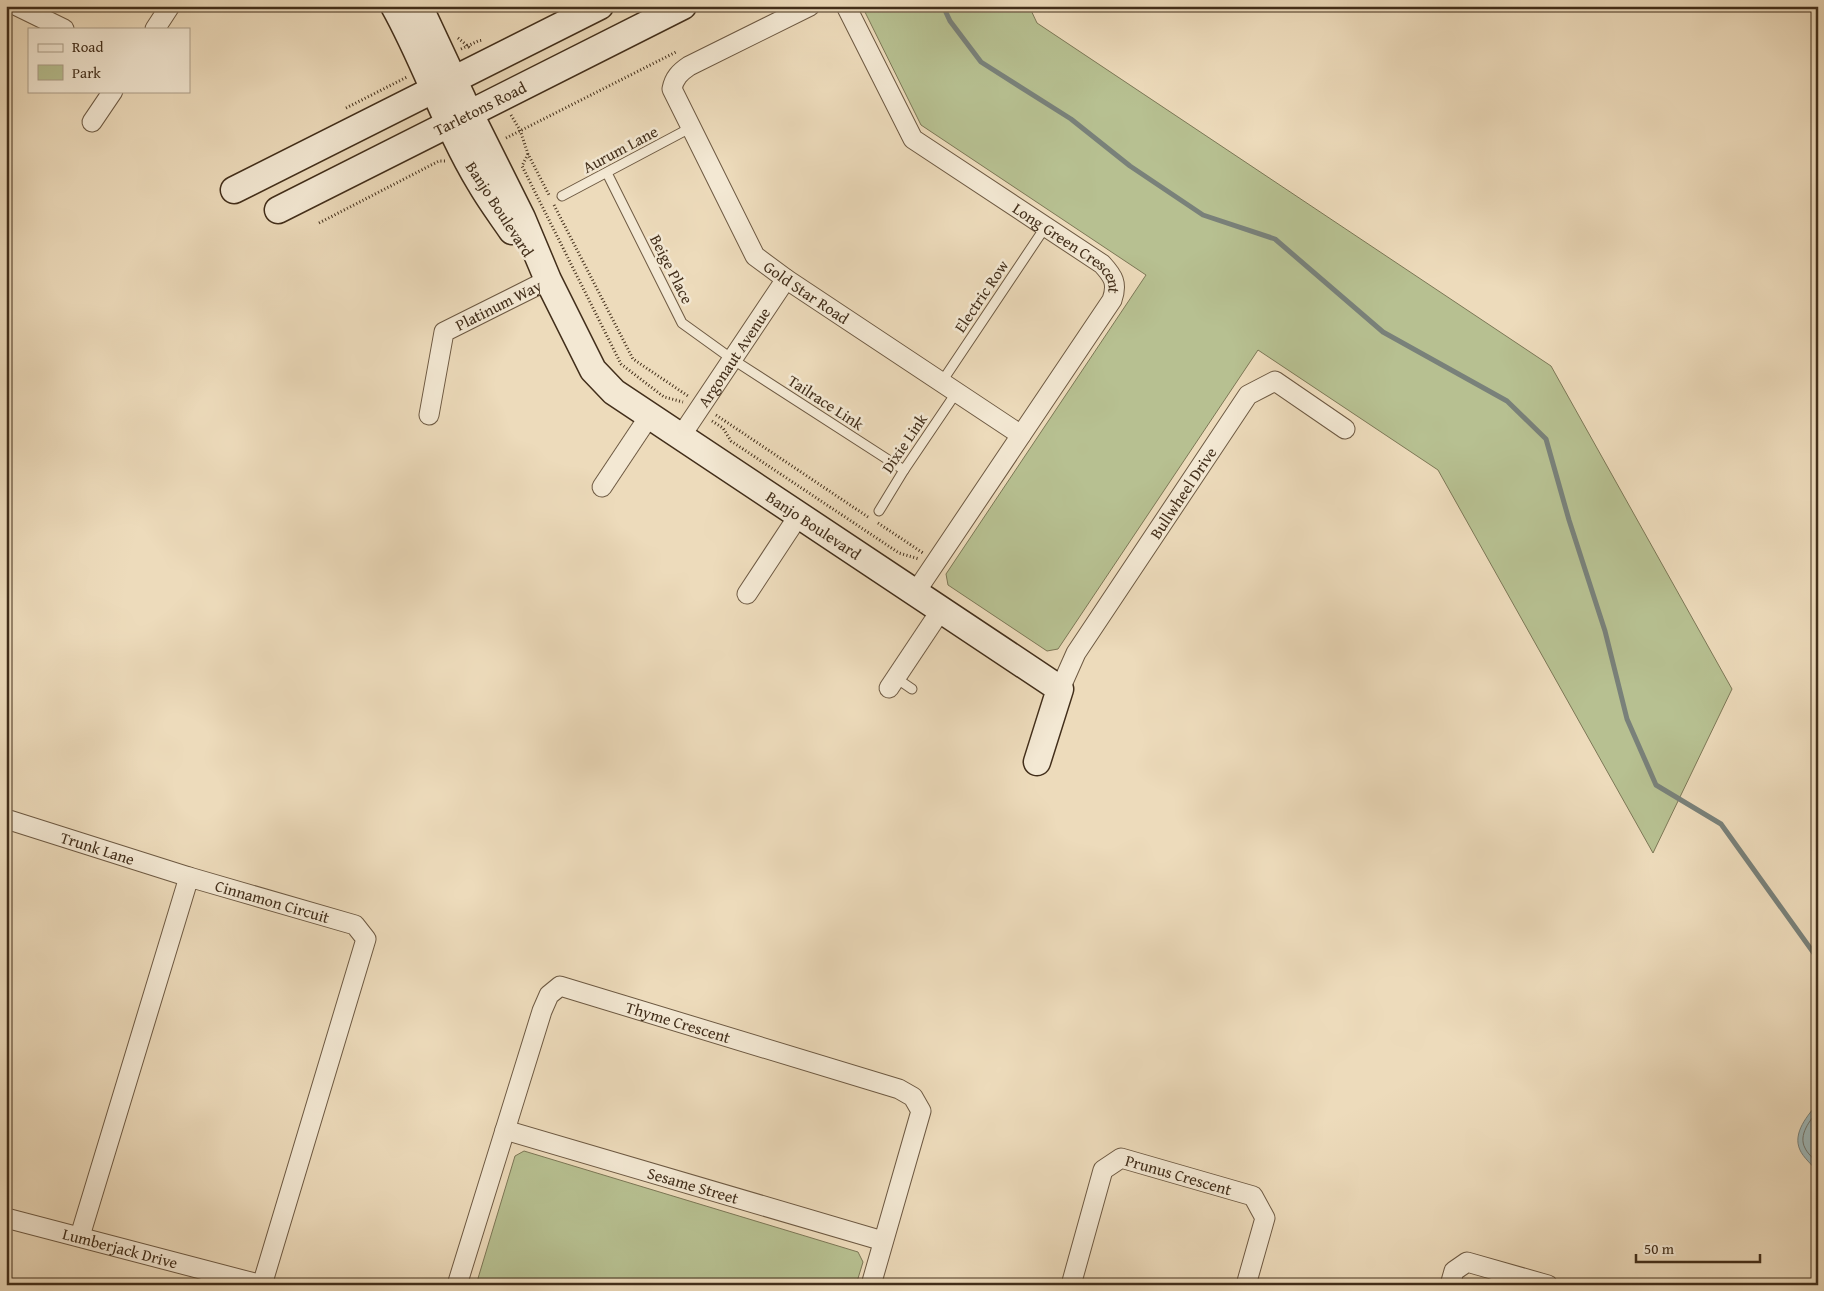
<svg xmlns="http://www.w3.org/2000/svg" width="1824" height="1291" font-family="'Gentium Book Plus',serif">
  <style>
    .green { fill: #b7c091; stroke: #7c7756 }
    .water { fill: #9db8ba; stroke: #79817a }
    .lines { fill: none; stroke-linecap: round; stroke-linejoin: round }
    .shore { stroke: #70736a; stroke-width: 1 }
    .stream { stroke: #79817a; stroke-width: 5 }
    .lane-casing { stroke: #6d5942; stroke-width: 11 }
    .street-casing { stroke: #6d5942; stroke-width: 21 }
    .secondary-casing { stroke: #422e1a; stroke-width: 29 }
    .path { stroke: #422e1a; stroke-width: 3; stroke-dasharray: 1 2.5; stroke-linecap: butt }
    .lane { stroke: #f3e8d3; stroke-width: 9 }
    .street { stroke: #f3e8d3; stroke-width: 19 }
    .secondary { stroke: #f3e8d3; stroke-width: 26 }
    .labels { text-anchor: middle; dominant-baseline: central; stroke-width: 5; stroke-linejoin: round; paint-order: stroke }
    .street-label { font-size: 16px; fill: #422e1a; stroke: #f3e8d3 }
  </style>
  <rect width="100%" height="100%" fill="#eddbbb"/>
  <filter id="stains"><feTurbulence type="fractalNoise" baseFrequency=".004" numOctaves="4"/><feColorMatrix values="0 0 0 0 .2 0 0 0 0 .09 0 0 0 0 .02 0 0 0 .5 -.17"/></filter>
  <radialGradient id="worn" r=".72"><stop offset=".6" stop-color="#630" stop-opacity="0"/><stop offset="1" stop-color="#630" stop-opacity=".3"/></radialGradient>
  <g class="green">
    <path d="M862,6H1029L1037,23L1551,366L1732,689L1653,853L1438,470L1258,350L1058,649L1047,651L948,585L946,574L1146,275L921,125Z"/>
    <path d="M524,1151L858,1252L863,1262L856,1285H476L515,1156Z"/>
  </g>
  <path class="water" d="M1818,1103V1172C1812,1165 1803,1157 1800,1150C1792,1133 1808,1115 1818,1103Z"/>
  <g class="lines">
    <path class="shore" d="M1818,1111C1810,1120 1798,1135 1805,1148C1807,1153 1814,1159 1818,1164"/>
    <path class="stream" d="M943,6L950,21L981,62L1071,119L1130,166L1203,215L1275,239L1383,332L1507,401L1546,439L1569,520L1605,631L1627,719L1656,785L1721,824L1818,959"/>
    <defs>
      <g id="lane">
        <path d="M607,173L682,323L732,359L904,470"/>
        <path d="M562,196L692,127"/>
        <path d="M941,383L1046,226"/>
        <path d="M879,511L904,470L956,393"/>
        <path d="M896,678L912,689"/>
      </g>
      <g id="street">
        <path d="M17,6L64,29"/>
        <path id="s1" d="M810,6L689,66C680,72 674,78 672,89L755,256L786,279L1021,435"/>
        <path id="s2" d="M846,6L913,139L1102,264C1113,276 1118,283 1112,300L915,593"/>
        <path d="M155,29L170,6"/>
        <path d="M92,122L113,91"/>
        <path id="s3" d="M429,415L444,332L548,280"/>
        <path id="s4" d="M681,436L786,279"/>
        <path d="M602,487L650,415"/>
        <path d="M747,594L799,515"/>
        <path d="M889,688L941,610"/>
        <path id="s5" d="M1060,689L1076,653L1248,395L1275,381L1345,429"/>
        <path id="s6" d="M6,819L189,877"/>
        <path id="s7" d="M505,1130L883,1241"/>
        <path id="s8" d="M6,1218L262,1285"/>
        <path id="s9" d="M80,1236L189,877L355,925L366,939L262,1285"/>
        <path id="s10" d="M457,1285L542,1011L549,995L560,986L899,1089L913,1097L921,1111L871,1285"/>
        <path id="s11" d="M1071,1285L1103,1170L1121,1158L1253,1196L1265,1218L1246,1285"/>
        <path d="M1450,1285L1454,1271L1467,1262L1548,1285"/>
      </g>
      <g id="secondary">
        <path d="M394,6C426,63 446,127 480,183C489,199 501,215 512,231"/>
        <path id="s12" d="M419,6L463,100L522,218L548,280L593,370L614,392L1060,689L1037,762"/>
        <path d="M234,190L600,6"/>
        <path id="s13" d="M278,210L683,6"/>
      </g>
    </defs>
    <use href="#lane" class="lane-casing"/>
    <use href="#street" class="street-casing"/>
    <use href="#secondary" class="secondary-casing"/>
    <g class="path">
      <path d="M458,38L470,48"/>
      <path d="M461,49L478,41L483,40"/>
      <path d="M346,108L407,77"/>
      <path d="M511,115L520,130L528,154L549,195"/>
      <path d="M506,138L676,52"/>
      <path d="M528,154L522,166L621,364L664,397L683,402"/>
      <path d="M554,205L633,359L688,396"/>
      <path d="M319,223L439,161H446"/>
      <path d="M716,415L868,517"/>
      <path d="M712,421L723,428L731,441L899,553L919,559"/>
      <path d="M878,523L923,553"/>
    </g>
    <use href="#lane" class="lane"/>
    <use href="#street" class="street"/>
    <use href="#secondary" class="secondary"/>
  </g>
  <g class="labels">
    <g class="street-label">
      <text stroke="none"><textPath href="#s13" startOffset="226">Tarletons Road</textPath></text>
      <text transform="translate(620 149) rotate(-28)">Aurum Lane</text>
      <text transform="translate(500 209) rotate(57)">Banjo Boulevard</text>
      <text stroke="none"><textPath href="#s2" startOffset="340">Long Green Crescent</textPath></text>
      <text transform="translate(672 269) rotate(63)">Beige Place</text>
      <text stroke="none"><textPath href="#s1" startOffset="414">Gold Star Road</textPath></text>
      <text transform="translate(981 296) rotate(-56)">Electric Row</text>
      <text stroke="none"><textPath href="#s3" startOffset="145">Platinum Way</textPath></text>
      <text stroke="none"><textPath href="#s4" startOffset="95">Argonaut Avenue</textPath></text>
      <text transform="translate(826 402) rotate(33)">Tailrace Link</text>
      <text transform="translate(904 443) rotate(-56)">Dixie Link</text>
      <text stroke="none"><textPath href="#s5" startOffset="232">Bullwheel Drive</textPath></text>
      <text stroke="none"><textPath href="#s12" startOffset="674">Banjo Boulevard</textPath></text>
      <text stroke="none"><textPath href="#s6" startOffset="96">Trunk Lane</textPath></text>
      <text stroke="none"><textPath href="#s9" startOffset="462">Cinnamon Circuit</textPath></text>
      <text stroke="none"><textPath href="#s10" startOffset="442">Thyme Crescent</textPath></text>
      <text stroke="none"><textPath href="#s11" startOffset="201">Prunus Crescent</textPath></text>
      <text stroke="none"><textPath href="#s7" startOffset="196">Sesame Street</textPath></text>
      <text stroke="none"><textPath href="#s8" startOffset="118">Lumberjack Drive</textPath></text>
    </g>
  </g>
  <rect width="1824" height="1291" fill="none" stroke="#eddbbb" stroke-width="25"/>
  <rect x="8" y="8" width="1809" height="1276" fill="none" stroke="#422e1a" stroke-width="2.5"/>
  <rect x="12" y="12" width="1799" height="1266" fill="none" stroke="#422e1a"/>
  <rect x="28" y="28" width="162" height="65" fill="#f3e8d3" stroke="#ac9e89"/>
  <rect x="38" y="44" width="25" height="8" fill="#f3e8d3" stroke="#ac9e89"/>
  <text x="72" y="52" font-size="15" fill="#422e1a">Road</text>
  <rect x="38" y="65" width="25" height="15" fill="#b7c091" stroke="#ac9e89"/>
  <text x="72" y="78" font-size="15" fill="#422e1a">Park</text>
  <path d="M1636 1254v8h124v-8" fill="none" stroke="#422e1a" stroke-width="2.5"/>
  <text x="1644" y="1254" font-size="15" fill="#422e1a" stroke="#f3e8d3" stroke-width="4" paint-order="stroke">50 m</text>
  <rect width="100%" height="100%" filter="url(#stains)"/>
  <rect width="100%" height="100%" fill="url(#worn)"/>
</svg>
